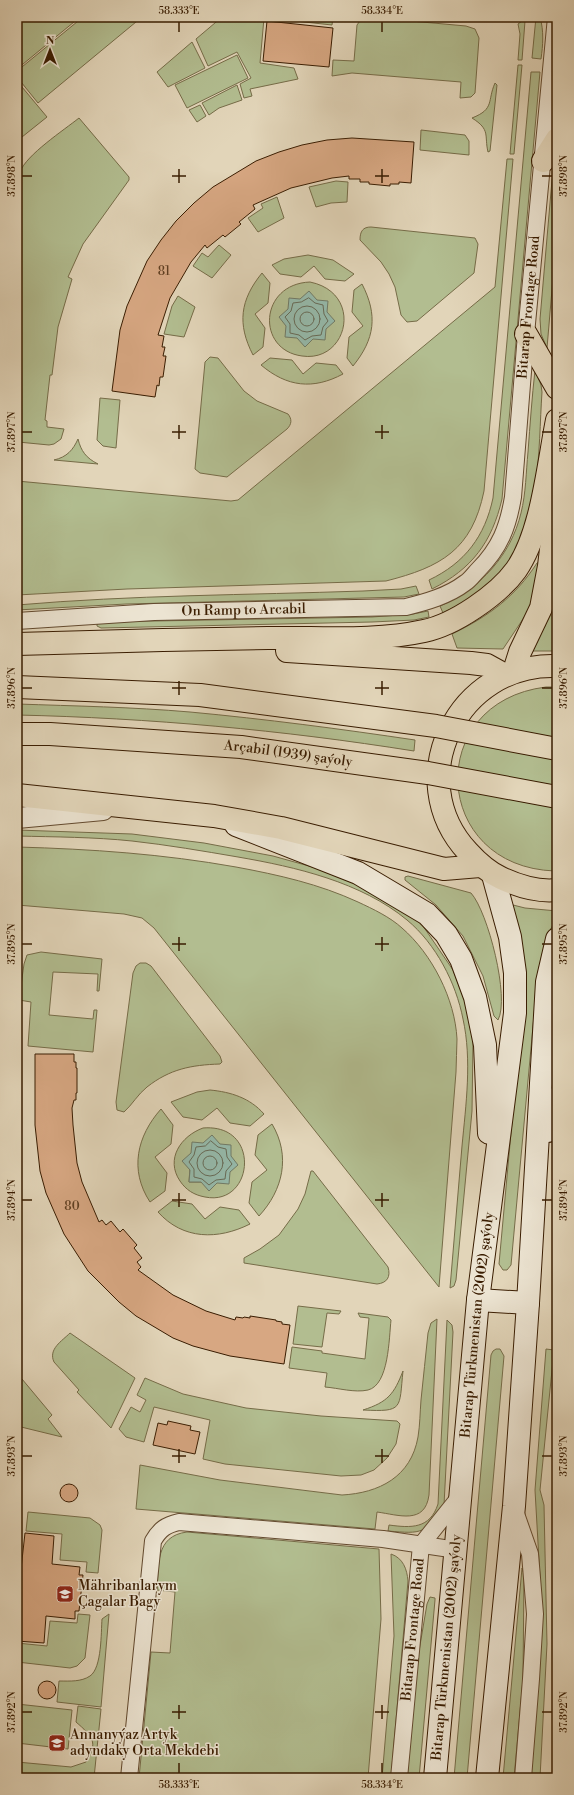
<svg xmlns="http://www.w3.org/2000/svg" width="574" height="1795" font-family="'Libre Bodoni',serif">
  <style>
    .green { fill: #b2bd90; stroke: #766c48; fill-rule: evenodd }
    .water { fill: #95b9aa; stroke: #707a66 }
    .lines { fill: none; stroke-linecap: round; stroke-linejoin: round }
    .shore { stroke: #676a56; stroke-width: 1 }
    .building { fill: #d7a782; stroke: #391c01 }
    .minor-casing { stroke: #634a2f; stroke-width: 18 }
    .tertiary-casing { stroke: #634a2f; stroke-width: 22 }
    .secondary-casing { stroke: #391c01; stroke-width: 24 }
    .primary-casing { stroke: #391c01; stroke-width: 24 }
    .minor { stroke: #ece4d2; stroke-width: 16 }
    .tertiary { stroke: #ece4d2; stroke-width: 20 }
    .secondary { stroke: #ece4d2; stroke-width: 22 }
    .primary { stroke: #e2d5b9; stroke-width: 22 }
    .primary-bridge-casing { stroke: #391c01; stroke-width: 24; stroke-linecap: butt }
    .primary-bridge { stroke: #e2d5b9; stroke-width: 22 }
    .ticks { fill: none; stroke: #391c01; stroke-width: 1.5 }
    .labels { text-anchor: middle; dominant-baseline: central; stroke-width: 3; stroke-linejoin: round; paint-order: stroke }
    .number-label { font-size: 12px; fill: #603f21 }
    .street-label { font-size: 14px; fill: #391c01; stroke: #ece4d2 }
    .poi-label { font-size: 14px; fill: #391c01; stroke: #ece4d2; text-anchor: start }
    .neatline { fill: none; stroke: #391c01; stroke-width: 1.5 }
    .ticks-label { font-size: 10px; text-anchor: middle; fill: #391c01 }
  </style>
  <rect width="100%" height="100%" fill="#e2d5b9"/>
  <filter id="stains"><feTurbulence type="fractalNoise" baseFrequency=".005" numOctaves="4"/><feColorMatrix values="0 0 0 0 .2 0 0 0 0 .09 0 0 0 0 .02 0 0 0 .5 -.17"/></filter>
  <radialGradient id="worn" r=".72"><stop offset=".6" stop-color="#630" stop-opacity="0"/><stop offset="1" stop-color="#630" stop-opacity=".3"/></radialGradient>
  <g class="green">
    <path d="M17,17H80L17,69Z"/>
    <path d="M83,17H142L38,103L17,77V71Z"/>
    <path d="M222,17H278L277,19L264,18L260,63L294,68L298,79L250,89L252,96L244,98L240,84L251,78L237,52L208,66L196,39Z"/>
    <path d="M286,17H333L332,25L286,20Z"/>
    <path d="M367,17L466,26L475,29L479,38L475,93L471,97L460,98L461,82L352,73L332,76L333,60L354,61L357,25L362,18Z"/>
    <path d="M536,17H540C544,31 543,45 541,59L532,58Z"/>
    <path d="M522,21H525L522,60H518L520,34L518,24Z"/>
    <path d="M192,42L205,68L168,87L157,72Z"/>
    <path d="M237,55L248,78L187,108L175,85Z"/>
    <path d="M518,65H522L514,154H510Z"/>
    <path d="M531,72H540L502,499C492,542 472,569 432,589L429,580C465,563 485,536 493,498Z"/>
    <path d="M17,81L47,117L17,141Z"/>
    <path d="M495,83L497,85L490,151L488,152C484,135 491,130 472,118C495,109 487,101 495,83Z"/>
    <path d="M237,85L242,100L219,108L209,115L202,103Z"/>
    <path d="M200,105L206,116L197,122L189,110Z"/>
    <path d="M79,118L129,177V180L83,244L68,277L72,279L58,327L52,375H50L45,420L47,421V427L64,429L61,439L54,444L49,445L18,442L17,187C18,182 18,176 20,172C26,155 64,130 79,118Z"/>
    <path d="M421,130L465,135L469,141V155L420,150Z"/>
    <path d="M507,159H513L484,491C472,550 441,567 386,581L127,589L17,595V481L231,501L238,500L495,287Z"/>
    <path d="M557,162V231L547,348L541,334L540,319L552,180Z"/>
    <path d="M336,181L348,182L347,202L331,203L316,207L309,187Z"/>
    <path d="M277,197L284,218L258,232L248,218L263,208L261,204Z"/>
    <path d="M371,227L475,238L478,244L474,273L417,321L407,322L401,315L395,287L389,274L381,262L360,240C360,231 363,227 371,227Z"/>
    <path d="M219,245L231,255L212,278L193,266L202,253L208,257Z"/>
    <path d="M308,255L333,260L354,274L345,281L325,279L314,266L301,277L280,274L272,265L284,259Z"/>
    <path d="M262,273L270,283L268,303L255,314L265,328L263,347L253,355C237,324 240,300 262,273Z"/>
    <path d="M310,282C364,293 348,363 302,356C256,350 259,284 310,282Z"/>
    <path d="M362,284C378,315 375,339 353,366L347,358L349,337L363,326L352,312L354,290Z"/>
    <path d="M178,296L195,307L184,337L164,334L172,306Z"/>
    <path d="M210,357L218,358L244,391L257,401L288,414C292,419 292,424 287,429L227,477L200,473L195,469L205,362Z"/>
    <path d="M270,358L292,360L303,374L316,363L336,365L343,374C313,390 287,387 261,365Z"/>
    <path d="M535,370L541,385L542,392C538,450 542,530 498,575C482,592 463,603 443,613L440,606C480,589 511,555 521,513C526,493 526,472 528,452C530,425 532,397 535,370Z"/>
    <path d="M100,398L120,400L116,448L103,446L97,440Z"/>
    <path d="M78,439C81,451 86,458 98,464L54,460C67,457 73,450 78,439Z"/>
    <path d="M540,562L533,597L527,613L503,649L457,648L452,634C489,616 515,597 537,563Z"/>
    <path d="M416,586L419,594L404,597L126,604L17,610V605C132,595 248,595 363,591L401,589Z"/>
    <path d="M557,593V651H530L545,626Z"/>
    <path d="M428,611L429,617L414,620L372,622L101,628L97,626V624L101,622L372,617L413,614Z"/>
    <path d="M546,687H557V871H555C431,867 423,702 546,687Z"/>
    <path d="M17,704C75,706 132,707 190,712C265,719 341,729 415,740L414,751C282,730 150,718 17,715Z"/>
    <path d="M17,830L132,834L204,843L273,856L334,873L371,890L412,916L423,926L453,970L466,1004L473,1041L472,1111L456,1280L454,1286L450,1288C454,1241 458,1193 462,1146C466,1104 472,1060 463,1019C456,983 436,944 407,920C361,882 296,867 238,857C203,851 168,845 132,841C94,837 55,837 17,836Z"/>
    <path d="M17,847C91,849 163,854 236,867C279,875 319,884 358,902C373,909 390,917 402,928C432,954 455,999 457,1039C457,1050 456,1061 456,1072L439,1287L154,928L142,918L124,914L17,905Z"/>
    <path d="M408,876L471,893C488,912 510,998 498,1020L494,1016L483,976L463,936L436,905L405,880V877Z"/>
    <path d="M505,903L525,908L557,911V917L546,938L538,972L511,1265L507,1270H503L499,1264L523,1002Z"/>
    <path d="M41,952L102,959L99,991H97L98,974L53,972L49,1015L93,1019L94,1010H97L93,1052L28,1046L31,1002L19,1000L24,964L27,955Z"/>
    <path d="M140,963H146L151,966L220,1056L222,1062L220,1064C191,1065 170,1069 147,1087C138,1094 132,1105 124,1112L117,1110L116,1102L133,973L136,966Z"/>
    <path d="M210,1090C231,1092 250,1098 264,1114L250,1126L230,1123L217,1108L202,1120L183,1117L171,1102L197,1092Z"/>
    <path d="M161,1109L173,1125L171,1144L155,1157L167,1173L165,1191L150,1202C129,1170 137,1136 161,1109Z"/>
    <path d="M272,1124C291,1156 283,1190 259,1216L249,1203L252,1182L267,1170L255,1155L258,1135Z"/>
    <path d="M203,1128C262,1123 254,1207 205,1197C194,1195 186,1190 180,1181C165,1159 181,1136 203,1128ZM191,1153L201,1182H189Z"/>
    <path d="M311,1171H313L388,1267C391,1277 387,1283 377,1284L244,1263V1258L260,1249L279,1235L298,1209L305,1194Z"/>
    <path d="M172,1201L192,1204L205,1219L220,1207L239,1210L250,1224C218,1240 183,1240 158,1212Z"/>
    <path d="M555,1248H557V1287C550,1276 554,1260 555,1248Z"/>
    <path d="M298,1306L341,1311L339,1314L327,1313L322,1347L293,1344Z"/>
    <path d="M358,1313L388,1317L391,1320C389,1338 389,1385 368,1390C355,1393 338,1388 325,1387L327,1373L289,1368L292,1347L322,1351V1353L365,1359L369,1318L360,1317Z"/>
    <path d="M437,1319L429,1495C425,1525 399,1515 377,1512L375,1529L136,1509L140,1465L220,1480L342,1495C379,1493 411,1477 418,1437C420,1425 420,1412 421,1400C423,1378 426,1355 428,1333L431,1323Z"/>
    <path d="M447,1320L452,1325L453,1332L444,1505C425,1534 423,1534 388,1531L389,1525C411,1528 430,1529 438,1504Z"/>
    <path d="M70,1333L135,1378L111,1428L77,1392L79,1390L54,1362C48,1349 62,1341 70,1333Z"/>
    <path d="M496,1349H500L504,1356L467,1778H454L491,1355L493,1351Z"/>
    <path d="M546,1349L554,1350L540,1490L544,1505L547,1644L540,1778H530L542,1613L535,1490Z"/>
    <path d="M403,1371C399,1409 404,1412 363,1410C388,1402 394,1394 403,1371Z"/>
    <path d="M145,1378L183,1394L246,1408L321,1416L397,1421L400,1424L396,1444L387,1458L374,1470L361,1475L341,1476L225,1464L203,1459L210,1420L154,1407L144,1442L126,1437L119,1429L131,1407L140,1412L146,1400L137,1395Z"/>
    <path d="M22,1379L52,1415L48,1419L62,1437L17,1426V1384Z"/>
    <path d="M557,1422V1498L553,1485Z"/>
    <path d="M28,1512L90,1518L100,1525L102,1530L98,1573L86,1572L87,1562L60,1560L62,1534L26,1531Z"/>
    <path d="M187,1532L379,1549L381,1619L368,1778H139L151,1652L170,1653L175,1592L157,1590C159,1565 155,1536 187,1532Z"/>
    <path d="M391,1554C403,1558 407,1569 408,1581L391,1778H382L394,1636Z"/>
    <path d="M522,1568L524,1574L523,1679L514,1778H503Z"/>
    <path d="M430,1597L435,1598V1600L419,1778H407L418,1657L427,1604Z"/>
    <path d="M78,1614L90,1615L85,1658L77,1666L70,1668L17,1662V1643L47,1646L50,1621L77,1623Z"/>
    <path d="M109,1614L101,1707L57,1702L59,1681C70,1681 81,1682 90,1676C102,1668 101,1632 102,1619Z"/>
    <path d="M17,1704L72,1710L68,1749L17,1743Z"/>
    <path d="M78,1706L101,1709L94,1778H59L17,1774V1762L71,1767L86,1762C99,1742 92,1736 76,1722Z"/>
  </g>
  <g class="water">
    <path d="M309,291L317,300L328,301L327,312L335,321L326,329L325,340L313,339L305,347L297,338L285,337L286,326L279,317L288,309L289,298L300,299Z"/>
    <path d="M212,1135L220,1144L231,1145V1156L238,1165L230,1172L229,1184L217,1183L209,1191L201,1182H189L190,1170L182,1161L191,1153L192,1142L203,1143Z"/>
  </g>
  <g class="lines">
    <g class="shore">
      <path d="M309,298L315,303L323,305L324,314L328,321L323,327L321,335L312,336L305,340L299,335L290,333V324L285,317L291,311L293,303L301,302Z"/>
      <circle cx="307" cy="319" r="13"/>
      <circle cx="307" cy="319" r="7"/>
      <path d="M211,1141L218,1147L226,1149L227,1157L232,1164L226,1171L225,1179L216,1180L209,1185L202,1179L194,1177V1169L189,1162L194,1155L196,1147L205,1146Z"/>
      <circle cx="210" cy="1163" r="13"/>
      <circle cx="210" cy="1163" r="7"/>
    </g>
  </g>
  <g class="building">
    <path d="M267,21L333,28L329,67L263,61Z"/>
    <path d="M352,138L414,142L411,183L399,182V184H390V186L369,184V182H360V179H349V176L332,178L291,188L253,205L255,209L239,222L241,224L225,237L223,235L207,248L205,245L191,262L170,298L158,335L164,336L162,347H165L163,356H166L163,377H160L159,386L157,385L155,397L112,391L120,330L127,306L147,261L161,240L176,221L194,203L213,187L256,161L279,152L302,145L327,140Z"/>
    <path d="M35,1054H74V1062H76V1068H77V1093H76V1100H74L72,1108L73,1125L77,1163L82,1182L99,1222L102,1220L106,1225L111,1221L120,1232L123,1229L137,1245L134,1248L142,1258L137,1262L141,1267L138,1270L173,1295L206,1311L235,1320L236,1317L243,1318L244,1317L250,1318V1316L276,1320V1321L282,1322V1324L290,1325L284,1364L230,1356L193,1346L173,1338L136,1316L119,1302L88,1271L64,1234L46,1193L40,1171L35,1125Z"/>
    <path d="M168,1421L191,1426L190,1430L200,1432L195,1454L153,1445L158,1423L167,1425Z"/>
    <circle cx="69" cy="1493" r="9"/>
    <path d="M25,1533L54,1536L52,1564L80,1567L79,1575H83L79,1611H75V1619L46,1616L44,1643L17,1641V1569H21Z"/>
    <circle cx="47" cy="1690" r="9"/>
  </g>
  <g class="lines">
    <defs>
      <g id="minor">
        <path id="s1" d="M17,621L154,612L406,607C426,602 448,596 465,583C470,580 474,574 478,570C500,548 508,527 513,497L526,334L556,17"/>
        <path d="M515,1511L530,1554L535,1614L531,1679L523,1778"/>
        <path d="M129,1778L153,1541C160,1529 166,1525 179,1522L383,1539L457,1550"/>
        <path id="s2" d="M399,1778L421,1545L461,1495"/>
      </g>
      <path id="tertiary" d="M17,818L103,810"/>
      <g id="secondary">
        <path d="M236,825L358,873L427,914L446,934L461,959L475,997L485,1045L489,1133"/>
        <path d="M548,1131L557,1098"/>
        <path d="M478,1300L528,1303"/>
        <path id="s3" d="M435,1778L478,1300L515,1013V973L510,937L493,875"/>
        <path d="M487,1778L514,1506L528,1303L547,982L557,939"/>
      </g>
      <g id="primary">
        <path d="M543,161L557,139"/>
        <path d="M526,334L557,388"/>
        <path d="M17,644C101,641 184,639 268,638C319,637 374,642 424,631C454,625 498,595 516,570C542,533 548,465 557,420"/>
        <path d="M287,651L471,663L487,665L505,675"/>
        <path d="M557,666C458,662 400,779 468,852C478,863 488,872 501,878C518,886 538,892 557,890"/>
        <path d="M514,671L520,652L541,608L549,566L554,524L557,479"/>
        <path d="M17,795L214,816L281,828L444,869L480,866"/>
      </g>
    </defs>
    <use href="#minor" class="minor-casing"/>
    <use href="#tertiary" class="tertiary-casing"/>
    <use href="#secondary" class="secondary-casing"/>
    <use href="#primary" class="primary-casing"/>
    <use href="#minor" class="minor"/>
    <use href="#tertiary" class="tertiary"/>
    <use href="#secondary" class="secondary"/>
    <use href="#primary" class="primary"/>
    <defs>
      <g id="primary-bridge">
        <path d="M17,687L200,695L436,726L557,749"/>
        <path id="s4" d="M17,734H50L241,747L428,773L557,797"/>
      </g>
    </defs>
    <use href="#primary-bridge" class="primary-bridge-casing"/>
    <use href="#primary-bridge" class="primary-bridge"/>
  </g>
  <path class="ticks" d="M179,22V32M382,22V32M179,169V183M382,169V183M22,176H32M172,176H186M375,176H389M542,176H552M179,425V439M382,425V439M22,432H32M172,432H186M375,432H389M542,432H552M179,681V695M382,681V695M22,688H32M172,688H186M375,688H389M542,688H552M179,937V951M382,937V951M22,944H32M172,944H186M375,944H389M542,944H552M179,1193V1207M382,1193V1207M22,1200H32M172,1200H186M375,1200H389M542,1200H552M179,1449V1463M382,1449V1463M22,1456H32M172,1456H186M375,1456H389M542,1456H552M179,1705V1719M382,1705V1719M22,1712H32M172,1712H186M375,1712H389M542,1712H552M179,1763V1773M382,1763V1773"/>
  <defs>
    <symbol id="school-square" viewBox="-11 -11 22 22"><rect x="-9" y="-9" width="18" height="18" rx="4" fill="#8f2418" stroke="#ece4d2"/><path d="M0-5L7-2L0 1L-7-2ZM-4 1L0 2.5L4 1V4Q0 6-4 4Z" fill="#fff"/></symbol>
  </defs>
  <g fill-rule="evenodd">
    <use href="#school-square" x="55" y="1584" width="20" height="20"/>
    <use href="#school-square" x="47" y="1733" width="20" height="20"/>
  </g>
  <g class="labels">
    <g class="number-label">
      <text x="164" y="271">81</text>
      <text x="72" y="1206">80</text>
    </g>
    <g class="street-label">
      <text stroke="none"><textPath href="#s1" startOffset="745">Bitarap Frontage Road</textPath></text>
      <text stroke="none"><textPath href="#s1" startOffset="227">On Ramp to Arcabil</textPath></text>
      <text stroke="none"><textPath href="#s4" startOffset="272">Arçabil (1939) şaýoly</textPath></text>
      <text stroke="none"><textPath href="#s3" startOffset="455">Bitarap Türkmenistan (2002) şaýoly</textPath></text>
      <text stroke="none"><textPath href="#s2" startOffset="149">Bitarap Frontage Road</textPath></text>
      <text stroke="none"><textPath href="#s3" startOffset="131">Bitarap Türkmenistan (2002) şaýoly</textPath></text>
    </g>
    <g class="poi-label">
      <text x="78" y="1586">Mähribanlarym<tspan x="78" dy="16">Çagalar Bagy</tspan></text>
      <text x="70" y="1735">Annanyýaz Artyk<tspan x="70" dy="16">adyndaky Orta Mekdebi</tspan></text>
    </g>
  </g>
  <rect width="574" height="1795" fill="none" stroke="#e2d5b9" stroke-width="44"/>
  <g transform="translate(50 50)" stroke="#ece4d2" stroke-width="3" paint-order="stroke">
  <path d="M0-3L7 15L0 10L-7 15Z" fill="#391c01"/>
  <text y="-6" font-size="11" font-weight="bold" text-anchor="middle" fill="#391c01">N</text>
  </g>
  <rect x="22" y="22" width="530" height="1751" class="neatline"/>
  <g class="ticks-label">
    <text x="179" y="14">58.333°E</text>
    <text x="382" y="14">58.334°E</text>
    <text transform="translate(11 176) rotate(-90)" y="4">37.898°N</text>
    <text transform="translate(563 176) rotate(-90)" y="4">37.898°N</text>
    <text transform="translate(11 432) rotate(-90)" y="4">37.897°N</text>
    <text transform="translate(563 432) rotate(-90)" y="4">37.897°N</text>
    <text transform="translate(11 688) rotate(-90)" y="4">37.896°N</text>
    <text transform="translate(563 688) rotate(-90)" y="4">37.896°N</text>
    <text transform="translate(11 944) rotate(-90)" y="4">37.895°N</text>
    <text transform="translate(563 944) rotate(-90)" y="4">37.895°N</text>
    <text transform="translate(11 1200) rotate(-90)" y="4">37.894°N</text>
    <text transform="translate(563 1200) rotate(-90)" y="4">37.894°N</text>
    <text transform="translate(11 1456) rotate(-90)" y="4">37.893°N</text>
    <text transform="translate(563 1456) rotate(-90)" y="4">37.893°N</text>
    <text transform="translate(11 1712) rotate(-90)" y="4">37.892°N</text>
    <text transform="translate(563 1712) rotate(-90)" y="4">37.892°N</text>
    <text x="179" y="1788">58.333°E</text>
    <text x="382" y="1788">58.334°E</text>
  </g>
  <rect width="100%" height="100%" filter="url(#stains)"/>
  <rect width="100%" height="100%" fill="url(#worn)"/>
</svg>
